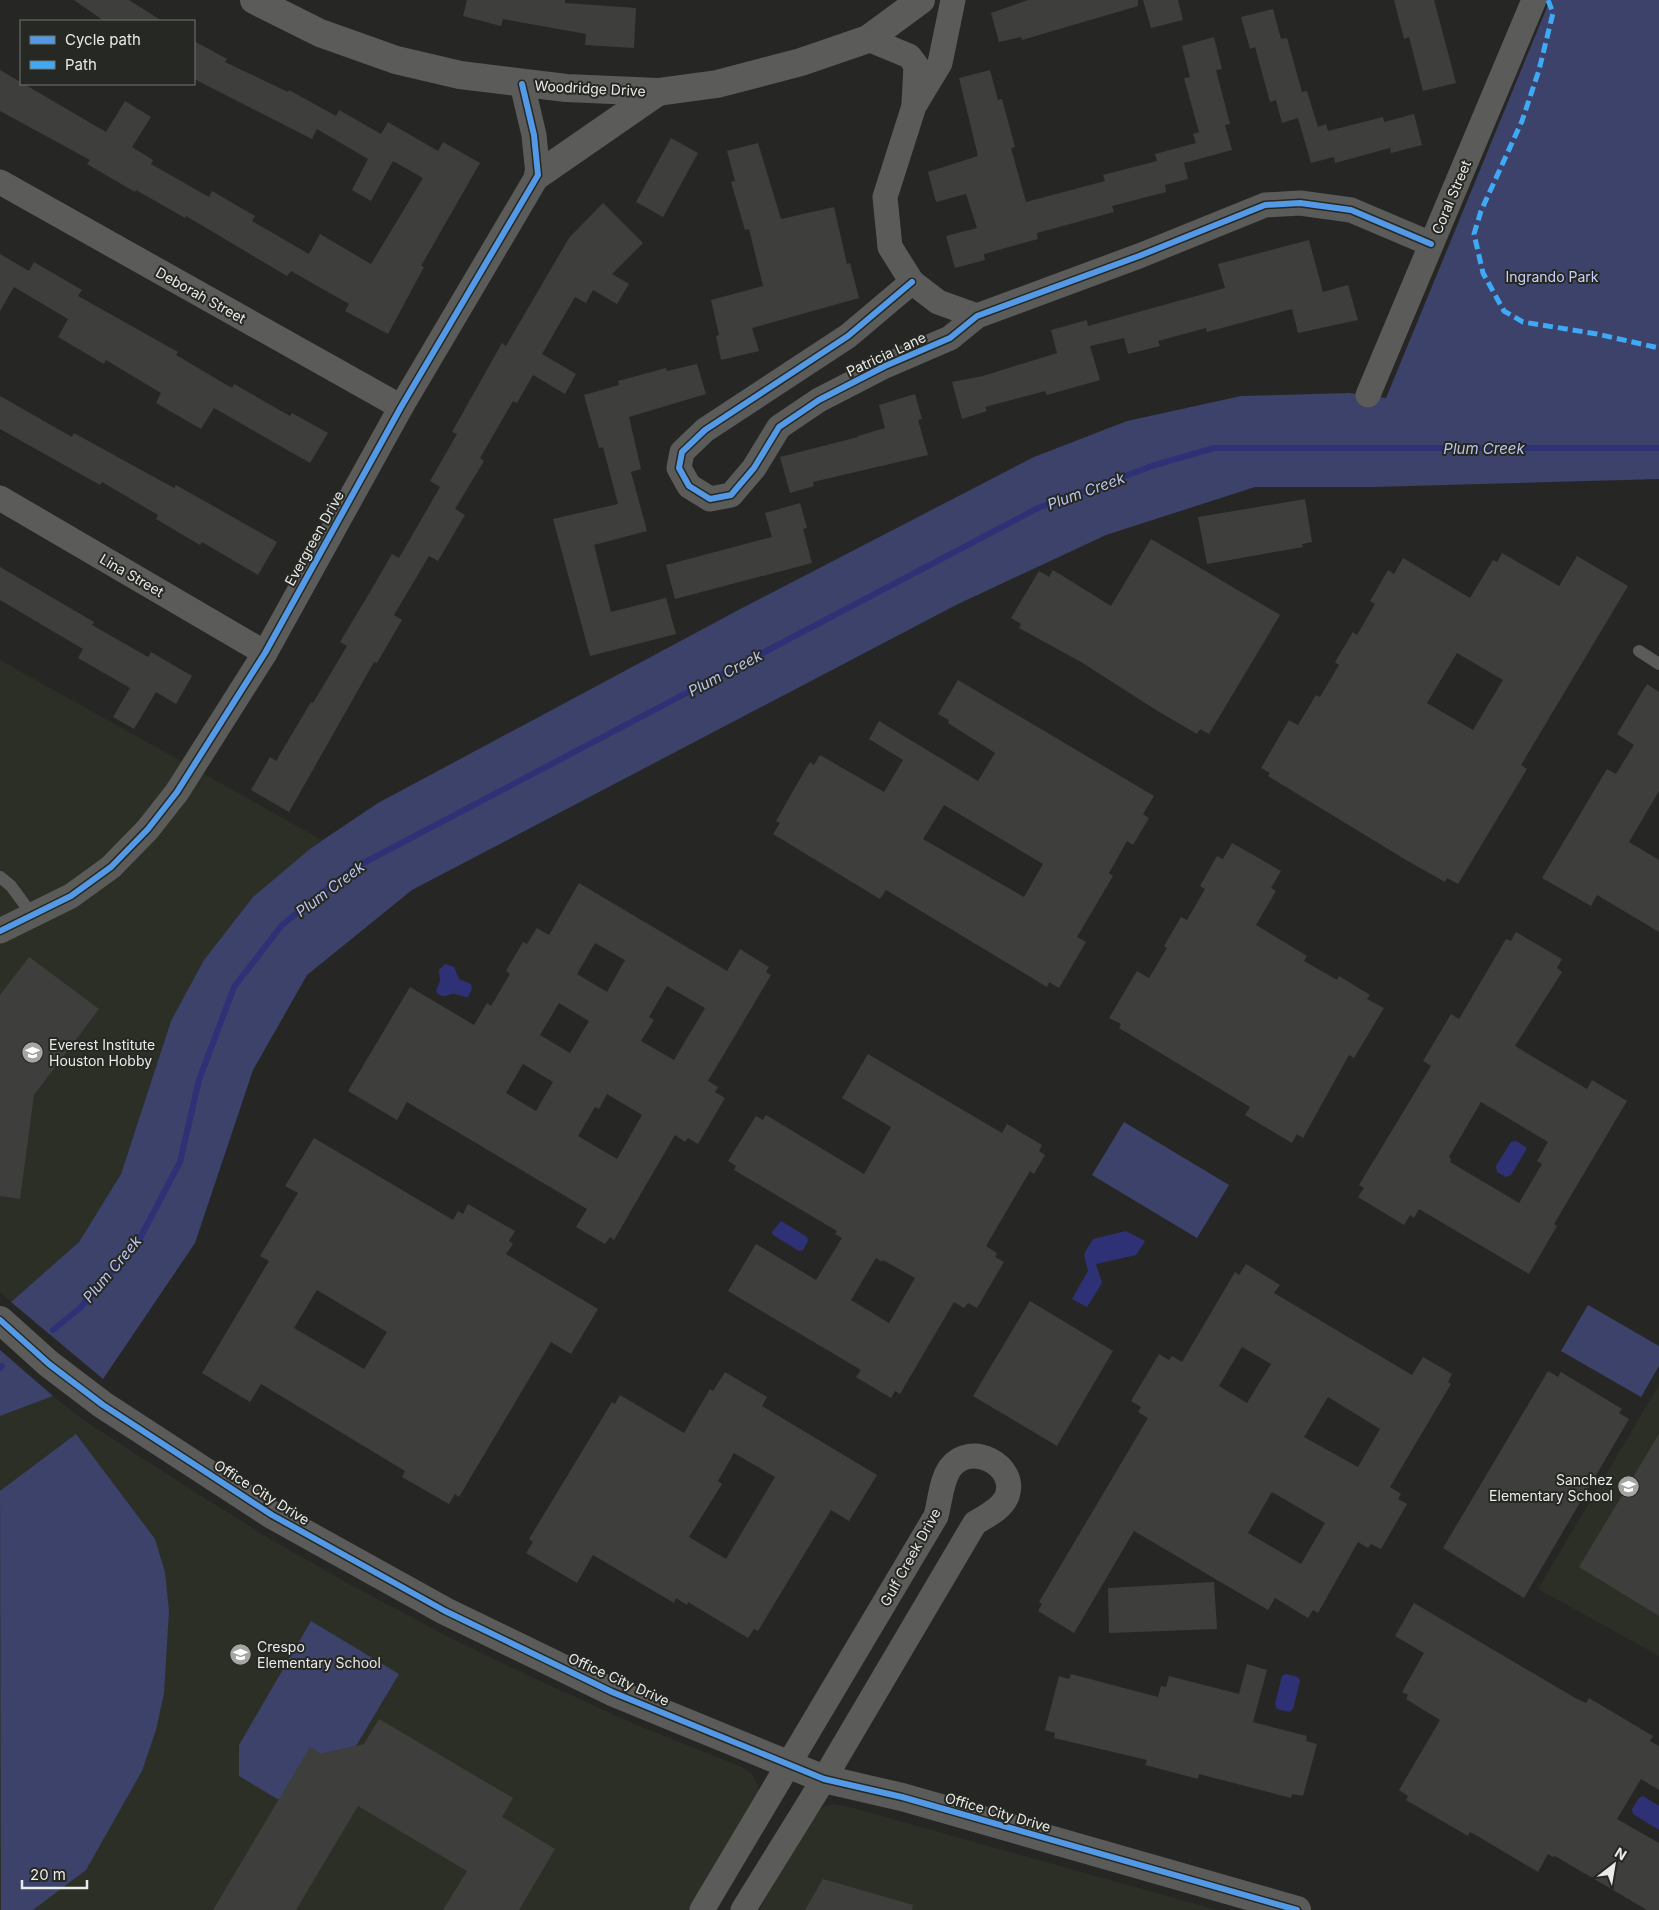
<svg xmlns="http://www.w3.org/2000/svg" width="1659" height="1910" font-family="Inter,sans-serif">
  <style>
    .built { fill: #2c2f25 }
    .green { fill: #3c426a }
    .water { fill: #2f3176 }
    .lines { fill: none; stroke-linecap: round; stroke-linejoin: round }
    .stream { stroke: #2f3176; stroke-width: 6 }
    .building { fill: #3e3f3d; fill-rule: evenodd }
    .service { stroke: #5b5b5a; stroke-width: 12 }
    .minor { stroke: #5b5b5a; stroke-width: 25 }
    .tertiary { stroke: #5b5b5a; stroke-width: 28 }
    .quiet { stroke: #3fa9f5; stroke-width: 5; stroke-dasharray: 10 5; stroke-linecap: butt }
    .cycleway-casing { stroke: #262823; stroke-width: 9 }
    .cycleway { stroke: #5399e6; stroke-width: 6 }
    .labels { text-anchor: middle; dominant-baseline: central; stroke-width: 4; stroke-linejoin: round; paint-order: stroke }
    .street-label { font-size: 14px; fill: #eaebe8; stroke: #262823 }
    .park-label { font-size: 14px; fill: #c9d2fe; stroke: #262823 }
    .poi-label { font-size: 14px; fill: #eaebe8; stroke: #262823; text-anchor: start }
    .water-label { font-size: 15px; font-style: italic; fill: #bbc3ef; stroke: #262823 }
  </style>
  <rect width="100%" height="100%" fill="#262724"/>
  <g class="built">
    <path d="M0,660L322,840L311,848L171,1021L121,1174L79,1242L11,1302L0,1292Z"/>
    <path d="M1659,1385V1656L1538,1589Z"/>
    <path d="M53,1396L88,1423L184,1485L272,1540L342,1580L443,1634L523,1673L632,1723L742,1767L752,1774L758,1785V1794L689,1910H0V1416Z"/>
    <path d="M833,1804L853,1808L1217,1910H759L815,1814L823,1807Z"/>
  </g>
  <g class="green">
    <path d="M1550,0H1659V479L1373,487H1255L1106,535L956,605L412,890L307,975L253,1070L195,1243L103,1379L11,1302L79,1242L121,1174L171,1021L204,960L253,897L311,848L378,803L744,607L1034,457L1127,421L1241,396L1349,393L1386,398Z"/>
    <path d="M1124,1122L1229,1185L1197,1238L1092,1175Z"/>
    <path d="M1588,1305L1659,1346V1366L1641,1397L1561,1351Z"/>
    <path d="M0,1350L53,1396L0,1416Z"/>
    <path d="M76,1434L155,1539L165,1572L169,1611L164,1693L156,1730L142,1771L86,1870L33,1910H1L0,1491Z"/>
    <path d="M311,1621L399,1674L356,1746L321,1754L310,1748L279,1800L239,1776V1745Z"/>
  </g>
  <g class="water">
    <path d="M445,964L454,967L459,979L471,984L472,989L468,997C463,997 460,995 455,994C447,993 443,1001 436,991L440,981L439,970Z"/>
    <path d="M1516,1141L1526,1147V1150L1511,1175L1506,1177L1497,1172L1496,1166L1511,1142Z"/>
    <path d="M781,1221L807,1237L808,1241L803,1250L799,1251L773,1235L772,1232Z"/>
    <path d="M1126,1231L1145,1241L1136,1255L1096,1264L1102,1283L1087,1307L1072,1299L1088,1271L1084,1254L1093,1239Z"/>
    <path d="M1286,1674L1298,1677L1300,1681L1293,1709L1289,1712L1277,1709L1275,1704L1282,1676Z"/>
    <path d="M1643,1796L1659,1806V1830L1633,1814L1632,1809L1639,1798Z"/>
  </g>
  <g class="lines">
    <g class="stream">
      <path d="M53,1330L80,1308L139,1240L180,1162L199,1080L234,987L282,925L352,869L1038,508L1155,465L1214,448H1659"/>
      <path d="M0,1368L2,1366"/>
    </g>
  </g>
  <g class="building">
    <path d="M74,0H129L162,21H104Z"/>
    <path d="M467,0H565V3L636,8L634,48L585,45L586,34L503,19L501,26L463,16Z"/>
    <path d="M1028,0H1138V6L1022,40L1021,37L999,42L991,13Z"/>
    <path d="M1143,0H1178L1183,20L1151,28Z"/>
    <path d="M1394,0H1434L1456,83L1423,91L1409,37L1404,39Z"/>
    <path d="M1273,9L1281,39L1287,38L1302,92L1307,91L1318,127L1326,124L1328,131L1383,117L1384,122L1414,114L1422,145L1391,153L1390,148L1335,163L1334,157L1311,163L1298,118L1282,123L1276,100L1270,102L1255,47L1250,49L1241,17Z"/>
    <path d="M1214,37L1222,69L1216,70L1230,124L1225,125L1232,150L1184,163L1188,179L1165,185L1166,192L1112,206L1114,212L1037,233L1038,239L984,254L985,260L955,268L946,236L977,228L966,194L936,202L928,172L978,156L959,78L990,70L998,100L1002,99L1015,147L1011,148L1026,202L1105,181L1103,175L1157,161L1155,154L1196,143L1193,134L1199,132L1184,78L1190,77L1182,46Z"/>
    <path d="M194,41L227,59L225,62L288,92L289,90L336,116L339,110L381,134L388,122L438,151L443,142L480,163L421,266L424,267L388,334L345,311L349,304L291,271L287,276L186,216L185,218L136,190L135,192L87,164L90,160L0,111V70L106,132L125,101L151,117L132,147L153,160L151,164L209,197L212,191L255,216L252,221L309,254L320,234L371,264L423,178L393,161L371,201L352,190L368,159L317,129L312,139L194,79Z"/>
    <path d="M671,138L698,153L663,217L636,202Z"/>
    <path d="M758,143L781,219L834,207L847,264L850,263L859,298L752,328L759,351L721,360L716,336L719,335L711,300L763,286L749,229L745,230L731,182L735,181L727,151Z"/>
    <path d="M603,203L643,243L612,274L629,284L617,304L593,290L586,303L575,297L542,354L576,374L565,394L533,375L517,403L513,401L480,458L484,461L455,509L465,515L438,561L429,556L394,615L402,620L377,663L374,662L289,812L251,790L270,757L276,761L311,702L313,703L347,646L340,642L370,592L392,554L399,558L440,487L430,481L457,434L452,432L502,343L506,346L569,238Z"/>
    <path d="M1309,240L1323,292L1348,285L1358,320L1298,333L1292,309L1207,332L1206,328L1158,341L1160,346L1128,354L1124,338L1090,346L1100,380L1047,395L1045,391L985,407L987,411L962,419L952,382L983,376L1057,353L1051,330L1087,320L1088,326L1225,288L1218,264Z"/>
    <path d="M0,254L29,271L34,262L82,290L78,296L178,352L176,355L232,388L234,384L290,416L292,413L328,433L310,463L214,408L201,429L156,403L161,393L106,360L104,364L58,337L68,319L14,287L0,311Z"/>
    <path d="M697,364L706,394L629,417L641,469L631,472L647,531L594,545L611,612L666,598L676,634L590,656L553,519L618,504L603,447L599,448L584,395L619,385L618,381L666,368L667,371Z"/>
    <path d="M915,394L922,419L918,420L928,455L813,482L814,486L790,493L780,457L858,437V436L885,428L879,405Z"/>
    <path d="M0,396L72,437L74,433L174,488L176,485L277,542L258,575L202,542L200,545L156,519L158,515L102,482L100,485L0,429Z"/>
    <path d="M1305,499L1312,542L1302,544L1303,547L1207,564L1198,517Z"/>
    <path d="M800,503L807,528L803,529L812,563L675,599L666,565L772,537L765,513Z"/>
    <path d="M1151,539L1280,615L1209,734L1200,729L1197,734L1156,710L1081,662L1019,628L1021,624L1011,618L1039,571L1049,577L1053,570L1111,606Z"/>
    <path d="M1502,553L1559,586L1577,556L1628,586L1521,765L1527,769L1458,884L1447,878L1445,882L1406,860L1268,776L1270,773L1261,768L1289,720L1298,725L1316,695L1320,697L1339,665L1335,662L1353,632L1357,635L1375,604L1370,601L1388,570L1394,574L1403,558L1470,598L1493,560L1497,562ZM1457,653L1503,680L1473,730L1427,703Z"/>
    <path d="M0,567L94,622L92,625L148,657L151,652L192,676L176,704L156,692L134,729L113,717L130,688L78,658L83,649L0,600Z"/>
    <path d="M958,680L1154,796L1143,814L1149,818L1133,845L1127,841L1109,873L1113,876L1077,937L1086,942L1059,988L1049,982L1047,987L886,890L880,899L773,834L780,823L776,821L797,784L810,762L814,765L820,755L884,792L903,760L869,739L879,721L978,781L995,753L948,723L949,720L938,714ZM944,805L1043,864L1024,897L923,839Z"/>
    <path d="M1647,684L1659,692V791L1629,842L1659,860V932L1597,895L1591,906L1542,878L1607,769L1616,774L1634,745L1617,734Z"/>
    <path d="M1232,843L1281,871L1271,888L1276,891L1256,925L1307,956L1304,961L1337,980L1339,976L1370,995L1367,999L1384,1008L1354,1058L1349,1055L1303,1138L1297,1134L1292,1143L1245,1115L1250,1107L1119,1028L1121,1024L1109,1018L1137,971L1149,978L1167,948L1164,946L1181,917L1187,920L1205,889L1200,886L1217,856L1223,859Z"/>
    <path d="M579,883L727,971L740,949L769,967L766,972L771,975L708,1081L718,1087L715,1092L725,1098L698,1144L688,1138L685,1142L675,1135L614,1240L610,1237L605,1244L576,1227L587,1209L407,1102L397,1120L348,1091L410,987L474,1025L487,1003L491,1006L510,974L506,971L523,942L527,944L537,928L549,935ZM595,943L625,960L607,992L577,974ZM667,986L705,1008L674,1060L641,1041L654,1020L649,1017ZM559,1003L589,1021L570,1053L540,1035ZM523,1064L553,1082L536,1111L506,1093ZM607,1094L642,1115L617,1159L578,1136L595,1107L599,1109Z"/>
    <path d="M1516,932L1562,959L1557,968L1562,972L1515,1046L1587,1089L1592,1080L1627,1101L1554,1224L1557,1226L1529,1274L1419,1209L1414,1218L1410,1215L1404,1225L1358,1197L1364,1188L1359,1185L1431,1066L1423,1061L1451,1014L1459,1019L1506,939L1511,941ZM1481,1102L1548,1142L1537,1161L1542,1164L1519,1203L1450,1162L1451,1159L1449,1157Z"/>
    <path d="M29,957L99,1009L34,1095L20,1199L0,1196V995Z"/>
    <path d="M868,1054L1002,1133L1007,1124L1042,1145L1039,1151L1045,1155L1034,1174L1030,1171L986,1246L997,1253L995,1257L1004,1262L977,1308L968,1303L964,1308L954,1302L900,1394L895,1391L891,1398L856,1377L861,1370L728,1291L756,1244L816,1280L842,1238L835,1234L837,1231L734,1170L736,1166L728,1161L756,1116L763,1120L766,1115L864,1174L891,1127L842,1098ZM876,1258L882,1262L883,1260L915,1278L889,1323L851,1300Z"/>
    <path d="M314,1138L453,1220L458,1211L463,1214L468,1204L515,1231L509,1241L513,1244L506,1254L598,1309L571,1354L551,1342L459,1497L455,1494L449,1504L402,1477L405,1471L261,1384L250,1402L202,1373L269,1261L260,1256L298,1193L285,1186ZM317,1290L387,1332L364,1369L294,1328Z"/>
    <path d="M1246,1264L1280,1285L1274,1293L1412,1375L1423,1357L1452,1374L1448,1382L1451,1384L1390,1487L1401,1494L1398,1499L1407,1504L1381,1549L1371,1544L1368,1548L1358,1542L1318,1613L1313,1610L1308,1618L1275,1598L1268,1610L1134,1531L1074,1633L1038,1611L1042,1604L1039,1602L1148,1418L1138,1412L1141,1407L1131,1401L1159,1354L1169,1360L1172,1356L1182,1362L1235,1272L1239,1275ZM1242,1347L1271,1364L1247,1403L1219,1386ZM1328,1397L1380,1429L1358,1467L1304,1437ZM1272,1492L1325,1523L1301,1564L1248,1533Z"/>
    <path d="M1030,1301L1113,1351L1057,1446L973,1396Z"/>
    <path d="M1548,1371L1558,1377L1561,1372L1622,1409L1619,1413L1629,1419L1524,1598L1443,1548Z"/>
    <path d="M725,1372L767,1397L762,1406L877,1475L849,1521L831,1510L758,1631L754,1629L748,1638L688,1602L687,1605L676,1598L674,1603L593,1555L577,1583L526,1553L533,1542L529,1539L612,1402L615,1404L620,1395L684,1433L710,1389L713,1391ZM734,1453L775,1477L726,1559L689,1537L722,1484L718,1481Z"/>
    <path d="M1659,1434V1616L1579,1567Z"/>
    <path d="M1214,1582L1217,1629L1109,1633L1108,1588Z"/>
    <path d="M1414,1603L1577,1699L1586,1703L1589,1698L1653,1736L1650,1741L1659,1746V1790L1641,1779L1617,1819L1659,1843V1910H1647L1555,1856L1553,1857L1548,1854L1538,1872L1479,1837L1470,1832L1468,1836L1406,1800L1408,1796L1399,1790L1440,1720L1406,1699L1408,1695L1402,1692L1424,1653L1395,1636Z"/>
    <path d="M1247,1664L1267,1670L1253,1722L1307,1736L1306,1741L1317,1744L1303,1796L1292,1794L1291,1798L1199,1774L1198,1779L1145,1765L1147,1760L1054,1738L1055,1733L1045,1730L1059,1676L1069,1679L1071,1674L1158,1697L1161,1686L1166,1687L1169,1676L1239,1694Z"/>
    <path d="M379,1719L513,1798L502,1817L555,1849L519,1910H443L467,1871L358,1806L296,1910H213L310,1747L321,1754L364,1744Z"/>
    <path d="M823,1879L913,1905L912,1910H805Z"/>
  </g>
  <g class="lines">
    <g class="service">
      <path d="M1639,651L1659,664"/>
      <path d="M0,877L11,886L33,916"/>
    </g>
    <g class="minor">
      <path d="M953,0L940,63L914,106L885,197L890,247L912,282L938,302L977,316"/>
      <path d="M868,39L909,56L916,65L914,104"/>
      <path d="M0,182L401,407"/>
      <path d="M912,282L848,336L705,430L682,452L679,468L689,486L710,499L731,495L754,468L779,427L819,400L885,366L950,338L977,316L1139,256L1265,205L1300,203L1351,210L1431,244"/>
      <path d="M1368,395L1534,0"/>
      <path d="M0,498L265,653"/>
      <path d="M0,931L71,896L111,867L148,829L177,792L265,653L401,407L538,175L534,135L522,84"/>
      <path d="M702,1910L936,1516C940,1502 941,1481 950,1468C971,1440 1018,1466 1007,1496C1002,1509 986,1516 975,1523L824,1779L743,1910"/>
    </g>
    <g class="tertiary">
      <path d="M254,0L320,33L396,60L460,75L566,88L658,92L717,84L801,62L868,39L921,0"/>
      <path d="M538,175L658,92"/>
      <path d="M0,1320L49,1364L103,1405L272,1515L445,1611L612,1692L824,1779L902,1797L1297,1910"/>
    </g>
    <path class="quiet" d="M1548,0L1553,13L1539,70L1522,121L1481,211L1474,234L1483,273L1504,311L1523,322L1597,334L1659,348"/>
    <defs>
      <g id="cycleway">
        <path d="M912,282L848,336L705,430L682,452L679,468L689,486L710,499L731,495L754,468L779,427L819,400L885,366L950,338L977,316L1139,256L1265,205L1300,203L1351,210L1431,244"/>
        <path d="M0,931L71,896L111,867L148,829L177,792L265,653L401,407L538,175L534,135L522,84"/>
        <path d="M0,1320L49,1364L103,1405L272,1515L445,1611L612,1692L824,1779L902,1797L1297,1910"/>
      </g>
    </defs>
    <use href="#cycleway" class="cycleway-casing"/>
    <use href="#cycleway" class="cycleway"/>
  </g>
  <defs>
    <symbol id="university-disc" viewBox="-11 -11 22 22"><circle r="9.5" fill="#a5a6a3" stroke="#262823"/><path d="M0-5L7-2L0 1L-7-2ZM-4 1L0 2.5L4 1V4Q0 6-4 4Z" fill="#fff"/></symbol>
    <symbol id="school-disc" viewBox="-11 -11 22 22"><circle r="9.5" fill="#a5a6a3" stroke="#262823"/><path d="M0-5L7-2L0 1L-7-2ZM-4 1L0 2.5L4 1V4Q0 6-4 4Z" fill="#fff"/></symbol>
  </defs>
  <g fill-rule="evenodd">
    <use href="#university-disc" x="20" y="1040" width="25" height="25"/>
    <use href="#school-disc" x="1616" y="1474" width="25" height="25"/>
    <use href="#school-disc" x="228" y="1642" width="25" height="25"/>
  </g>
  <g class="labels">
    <g class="street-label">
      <text transform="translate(590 88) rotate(3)">Woodridge Drive</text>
      <text transform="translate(1451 197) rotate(-67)">Coral Street</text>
      <text transform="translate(201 295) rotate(29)">Deborah Street</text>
      <text transform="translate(886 354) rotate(-25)">Patricia Lane</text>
      <text transform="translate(314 538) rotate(-61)">Evergreen Drive</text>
      <text transform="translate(132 575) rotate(30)">Lina Street</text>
      <text transform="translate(262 1492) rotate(32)">Office City Drive</text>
      <text transform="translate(910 1557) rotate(-61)">Gulf Creek Drive</text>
      <text transform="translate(619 1679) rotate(24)">Office City Drive</text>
      <text transform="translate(998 1812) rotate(16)">Office City Drive</text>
    </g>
    <g class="park-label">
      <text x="1552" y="276">Ingrando Park</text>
    </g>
    <g class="poi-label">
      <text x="49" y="1044">Everest Institute<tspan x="49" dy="16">Houston Hobby</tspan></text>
      <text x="1613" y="1479" text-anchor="end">Sanchez<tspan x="1613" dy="16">Elementary School</tspan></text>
      <text x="257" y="1646">Crespo<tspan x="257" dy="16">Elementary School</tspan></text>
    </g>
    <g class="water-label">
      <text x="1484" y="448">Plum Creek</text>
      <text transform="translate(1086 491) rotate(-20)">Plum Creek</text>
      <text transform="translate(725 673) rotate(-28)">Plum Creek</text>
      <text transform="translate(330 889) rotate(-37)">Plum Creek</text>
      <text transform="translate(112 1269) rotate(-50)">Plum Creek</text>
    </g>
  </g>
  <rect x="20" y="20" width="175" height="65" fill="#262823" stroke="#747672"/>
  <rect x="30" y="36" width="25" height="8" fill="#5399e6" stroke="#747672"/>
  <text x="65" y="45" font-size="15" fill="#eaebe8">Cycle path</text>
  <rect x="30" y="61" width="25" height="8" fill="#3fa9f5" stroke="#747672"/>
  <text x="65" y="70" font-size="15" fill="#eaebe8">Path</text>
  <g transform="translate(1614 1865) rotate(31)" stroke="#262823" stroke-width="4" paint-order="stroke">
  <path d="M0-4L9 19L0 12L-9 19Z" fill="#eaebe8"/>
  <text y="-8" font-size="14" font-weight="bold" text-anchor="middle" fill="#eaebe8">N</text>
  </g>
  <path d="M22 1880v8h65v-8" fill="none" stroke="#eaebe8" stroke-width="2.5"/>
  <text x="30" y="1880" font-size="15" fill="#eaebe8" stroke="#262823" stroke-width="4" paint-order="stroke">20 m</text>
</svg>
